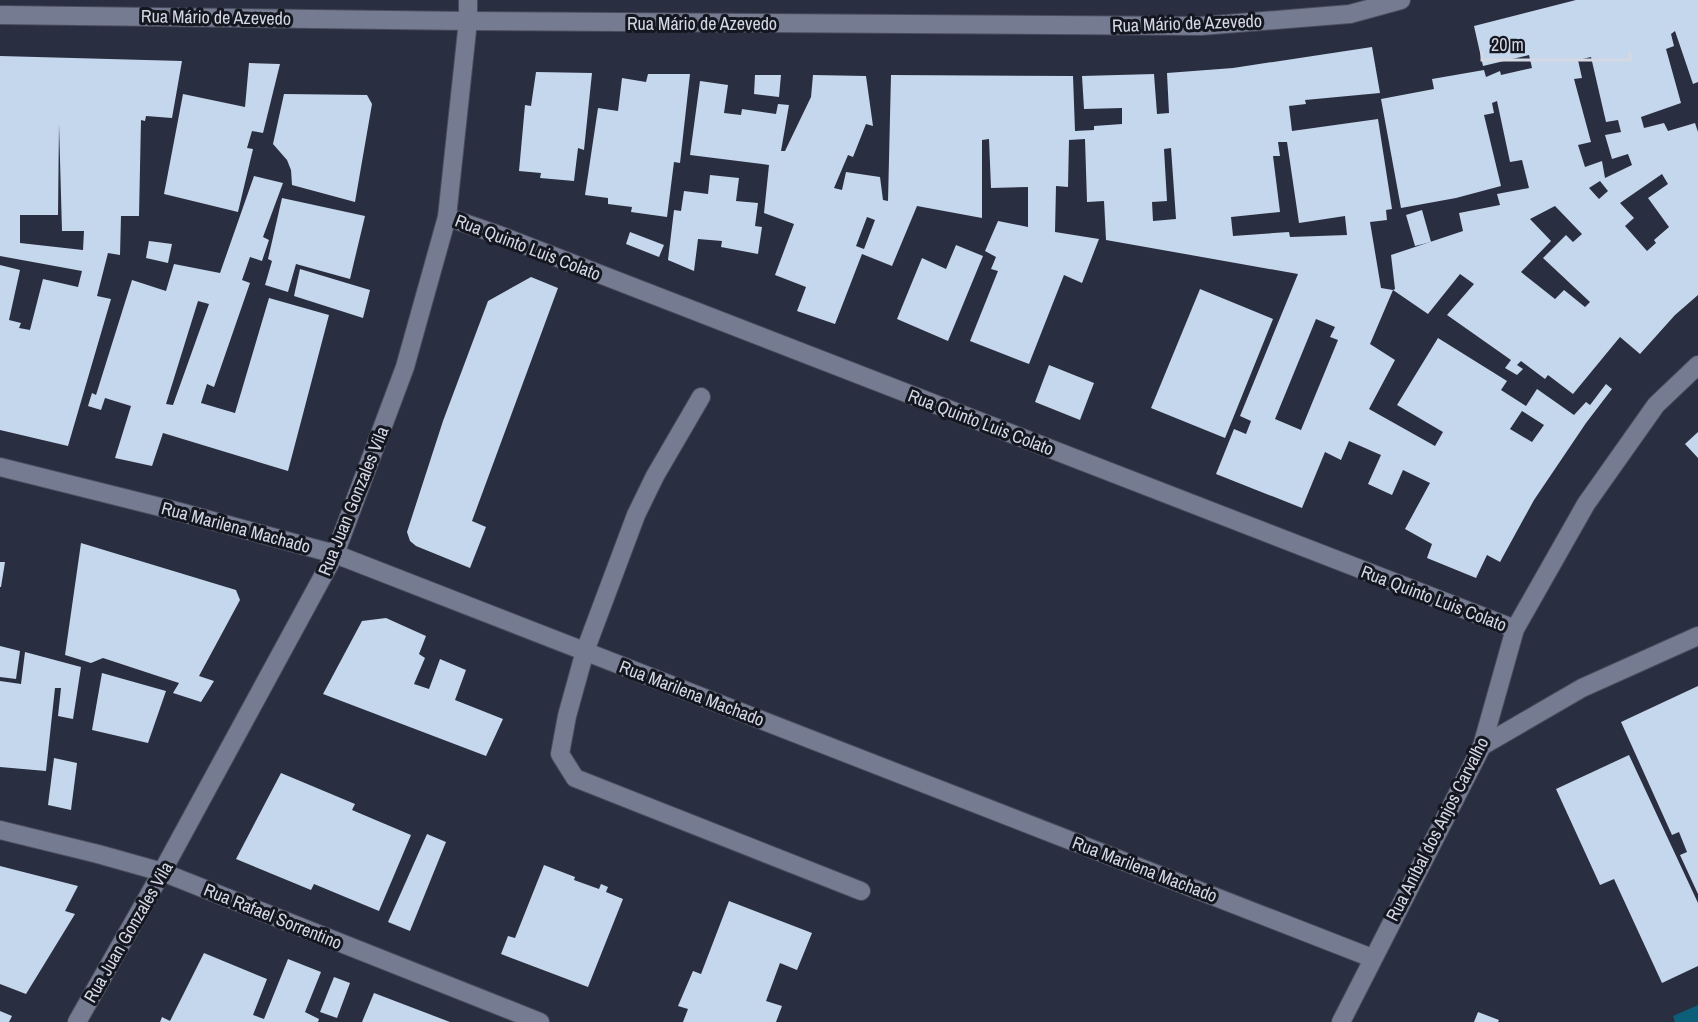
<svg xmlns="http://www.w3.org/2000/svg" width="1698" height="1022" font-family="'Archivo Narrow',sans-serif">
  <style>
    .water { fill: #0d5e78 }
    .building { fill: #c5d7ec; fill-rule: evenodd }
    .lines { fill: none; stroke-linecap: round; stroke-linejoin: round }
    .lane-casing { stroke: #494c5c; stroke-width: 20 }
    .street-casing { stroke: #494c5c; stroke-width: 20 }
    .lane { stroke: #757b91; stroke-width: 18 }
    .street { stroke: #757b91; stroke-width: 18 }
    .labels { text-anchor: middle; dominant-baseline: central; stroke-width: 6; stroke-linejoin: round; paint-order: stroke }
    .street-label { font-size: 18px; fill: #d4d7e4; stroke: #151720 }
  </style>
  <rect width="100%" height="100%" fill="#2a2e41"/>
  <path class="water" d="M1698,1005V1022H1675L1673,1016Z"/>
  <g class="building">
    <path d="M1576,0H1698V82L1693,84L1675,31L1671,34L1674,46L1666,49L1681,103L1641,117L1644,128L1664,123L1668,131L1695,123L1698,132V295L1675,315L1640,354L1620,337L1573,394L1548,375L1545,379L1521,361L1517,365L1523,369L1517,375L1505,368L1511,360L1447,315L1474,284L1460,274L1428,314L1393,290L1395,289L1391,255L1463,231L1459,213L1500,205L1497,194L1529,188L1522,160L1510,162L1497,101L1492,103L1494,113L1484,115L1501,186L1456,198L1401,208L1381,99L1434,89L1432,79L1484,70L1486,77L1500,71L1501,75L1532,68L1529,55L1483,66L1474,26ZM1591,57L1606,122L1618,120L1621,132L1605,135L1612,159L1628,154L1632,165L1605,178L1602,161L1585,167L1578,145L1591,142L1574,79L1582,78L1578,60ZM1662,174L1668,184L1648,198L1669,227L1654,240L1656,243L1647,251L1625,226L1634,218L1620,203ZM1600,181L1608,191L1599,199L1589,188ZM1555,206L1582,234L1573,242L1566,235L1543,258L1590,302L1585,307L1564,290L1555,299L1521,272L1551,241L1530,219Z"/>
    <path d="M1372,47L1380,93L1305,100L1306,104L1289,106L1292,131L1378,119L1392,209L1386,210L1387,220L1370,222L1381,288L1393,290L1370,344L1395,360L1369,409L1435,446L1443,432L1397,405L1438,338L1507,381L1501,390L1526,406L1537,389L1574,415L1586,402L1590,405L1606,384L1612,389L1586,423L1534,500L1500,562L1487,555L1476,578L1427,558L1432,544L1405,529L1430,483L1403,470L1392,495L1368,484L1381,455L1349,441L1341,460L1325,452L1302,508L1216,474L1234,429L1246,434L1251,421L1240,416L1298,274L1106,240L1104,201L1087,202L1085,139L1069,140L1068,187L1056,186L1055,232L1099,239L1082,283L1064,275L1029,364L970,341L998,271L991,269L996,257L985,251L998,221L1028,227V187L991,188L989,139L982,140V218L917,206L892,266L862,254L835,324L797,311L806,287L775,275L794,224L764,213L769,165L690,155L700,81L728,85L724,113L741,115L742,109L776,114L778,104L789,105L781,151H785L811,97L813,75L866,76L873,126L866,124L853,157L848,155L834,188L842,190L846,172L880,177L883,200L888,201L891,75L1073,76L1075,131L1094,130V126L1122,124V108L1084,109L1082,76L1154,74L1157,114L1169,113L1167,73L1233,68ZM1278,142H1287L1299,223L1345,216L1347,235L1290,237L1289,232L1233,236L1231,217L1280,212L1273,156H1280ZM1171,148L1176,219L1153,221L1152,202L1167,201L1164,149ZM867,217L875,220L864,249L856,246ZM1316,319L1335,327L1330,337L1338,340L1301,430L1275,419ZM1522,411L1544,425L1532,442L1510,429Z"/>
    <path d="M0,56L182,61L172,118L146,116L145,121L141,120L139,216H121L120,255L108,253L97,296L111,299L68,446L0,430V265L20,270L9,320L21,323L19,328L30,330L43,279L78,287L82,271L0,256ZM59,124L62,231H84L83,250L20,243V215H58Z"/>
    <path d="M249,63L280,64L263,133L252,131L247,148L253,149L238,212L164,194L183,94L245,107Z"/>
    <path d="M536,72L592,73L584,150L578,148L574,181L540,178L541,173L519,171L525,105L531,106Z"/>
    <path d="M648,74H690L680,163L674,162L667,217L631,212L632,207L608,204V198L585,195L598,108L618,111L622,78L646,82Z"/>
    <path d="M755,75H781L779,97L754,94Z"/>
    <path d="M284,94L367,95L372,104L355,202L292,185L291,170L287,160L273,144Z"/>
    <path d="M710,175L739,178L736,201L758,203L755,226L762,227L758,254L721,247L722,241L698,239L694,271L668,260L674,210L681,211L684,191L708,194Z"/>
    <path d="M254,176L283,183L263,237L269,240L262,261L250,257L242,280L250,283L214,387L207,384L201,403L235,413L269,298L329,315L288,471L163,433L152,466L115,458L131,406L105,398L101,410L88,406L92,393L96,395L132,280L166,291L174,264L220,273ZM198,301L209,304L173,405L166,404Z"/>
    <path d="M282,198L365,216L350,279L296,264L288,292L265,285L272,261L268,259Z"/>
    <path d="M1422,210L1431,242L1415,246L1406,215Z"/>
    <path d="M630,232L664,245L659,257L626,244Z"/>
    <path d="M149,241L172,244L168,263L146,258Z"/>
    <path d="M956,245L983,256L948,341L897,319L922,258L946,269Z"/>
    <path d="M300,269L370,290L363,318L294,296Z"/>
    <path d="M531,277L558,288L472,521L486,527L470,568L416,546L410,541L407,532L443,421L488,301Z"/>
    <path d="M1200,289L1273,319L1225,438L1151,408Z"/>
    <path d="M1049,365L1094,383L1080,420L1035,402Z"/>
    <path d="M1698,432V458L1685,444Z"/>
    <path d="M81,543L236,590L240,600L199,676L214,681L201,702L173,693L179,683L103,658L91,663L65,655Z"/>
    <path d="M0,562H5L1,587H0Z"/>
    <path d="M386,618L426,636L419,654L425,658L414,684L429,689L440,659L466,670L455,700L503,719L486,756L323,694L362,621Z"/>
    <path d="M0,646L20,651L16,679L0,677Z"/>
    <path d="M25,652L81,667L73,719L58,716L61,688H55L46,771L0,767V681L21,684Z"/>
    <path d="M102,673L166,691L148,743L92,730Z"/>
    <path d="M1698,686V894L1680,855L1687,852L1679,832L1672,835L1621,722Z"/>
    <path d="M1629,755L1698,903V966L1662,983L1614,879L1600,885L1556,789Z"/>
    <path d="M54,758L77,763L71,810L48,805Z"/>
    <path d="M281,773L355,804L352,810L411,835L379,911L314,884L311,890L236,859Z"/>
    <path d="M427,834L446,842L410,931L388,922Z"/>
    <path d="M544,865L575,877L574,880L599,889L601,884L608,887L606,892L623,899L588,987L501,954L508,936L515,938Z"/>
    <path d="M0,866L78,886L65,911L75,914L26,994L0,984Z"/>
    <path d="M729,901L812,933L797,970L780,963L766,1001L782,1006L776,1022H683L688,1009L678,1006L693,971L701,974Z"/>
    <path d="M204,953L267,979L253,1015L264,1019L288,959L321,972L305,1012L319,1019L318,1022H160L162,1017L170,1021Z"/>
    <path d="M334,977L350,983L337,1018L320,1012Z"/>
    <path d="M374,993L450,1022H362Z"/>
    <path d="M0,1011L12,1016L9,1022H0Z"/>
    <path d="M1478,1012L1499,1020L1498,1022H1474Z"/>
  </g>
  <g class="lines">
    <defs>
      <path id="lane" d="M701,397L655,476L636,515L585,651L567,716L560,754L575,778L861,891"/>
      <g id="street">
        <path d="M0,15L468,21L1201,26L1350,14L1401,0"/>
        <path d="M447,217L499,235L1515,629"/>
        <path d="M0,467L180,512L335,554L1372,958"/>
        <path d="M1482,746L1582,688L1698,636"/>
        <path d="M0,830L98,854L162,872L540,1022"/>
        <path d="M77,1022L162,872L335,554L405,367L447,217L468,21V0"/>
        <path d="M1341,1022L1482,746L1515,629L1586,504L1656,405L1698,365"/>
      </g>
    </defs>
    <use href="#lane" class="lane-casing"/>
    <use href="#street" class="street-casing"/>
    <use href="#lane" class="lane"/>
    <use href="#street" class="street"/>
  </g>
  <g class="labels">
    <g class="street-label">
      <text transform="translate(216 17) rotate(1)">Rua Mário de Azevedo</text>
      <text x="702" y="23">Rua Mário de Azevedo</text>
      <text transform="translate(1187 23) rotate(-2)">Rua Mário de Azevedo</text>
      <text transform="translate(528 247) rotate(21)">Rua Quinto Luis Colato</text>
      <text transform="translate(981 422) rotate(21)">Rua Quinto Luis Colato</text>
      <text transform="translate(353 501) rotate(-68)">Rua Juan Gonzales Vila</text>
      <text transform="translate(236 527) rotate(15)">Rua Marilena Machado</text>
      <text transform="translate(1434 598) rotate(21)">Rua Quinto Luis Colato</text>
      <text transform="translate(692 693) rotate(21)">Rua Marilena Machado</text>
      <text transform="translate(1437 829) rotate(-63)">Rua Aníbal dos Anjos Carvalho</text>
      <text transform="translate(1145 869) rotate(21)">Rua Marilena Machado</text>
      <text transform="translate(273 916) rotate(22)">Rua Rafael Sorrentino</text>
      <text transform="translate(128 932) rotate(-60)">Rua Juan Gonzales Vila</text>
    </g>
  </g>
  <path d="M1482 51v9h148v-9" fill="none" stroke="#d4d7e4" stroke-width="3"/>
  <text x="1491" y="51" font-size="18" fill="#d4d7e4" stroke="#151720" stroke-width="4.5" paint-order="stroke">20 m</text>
</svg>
